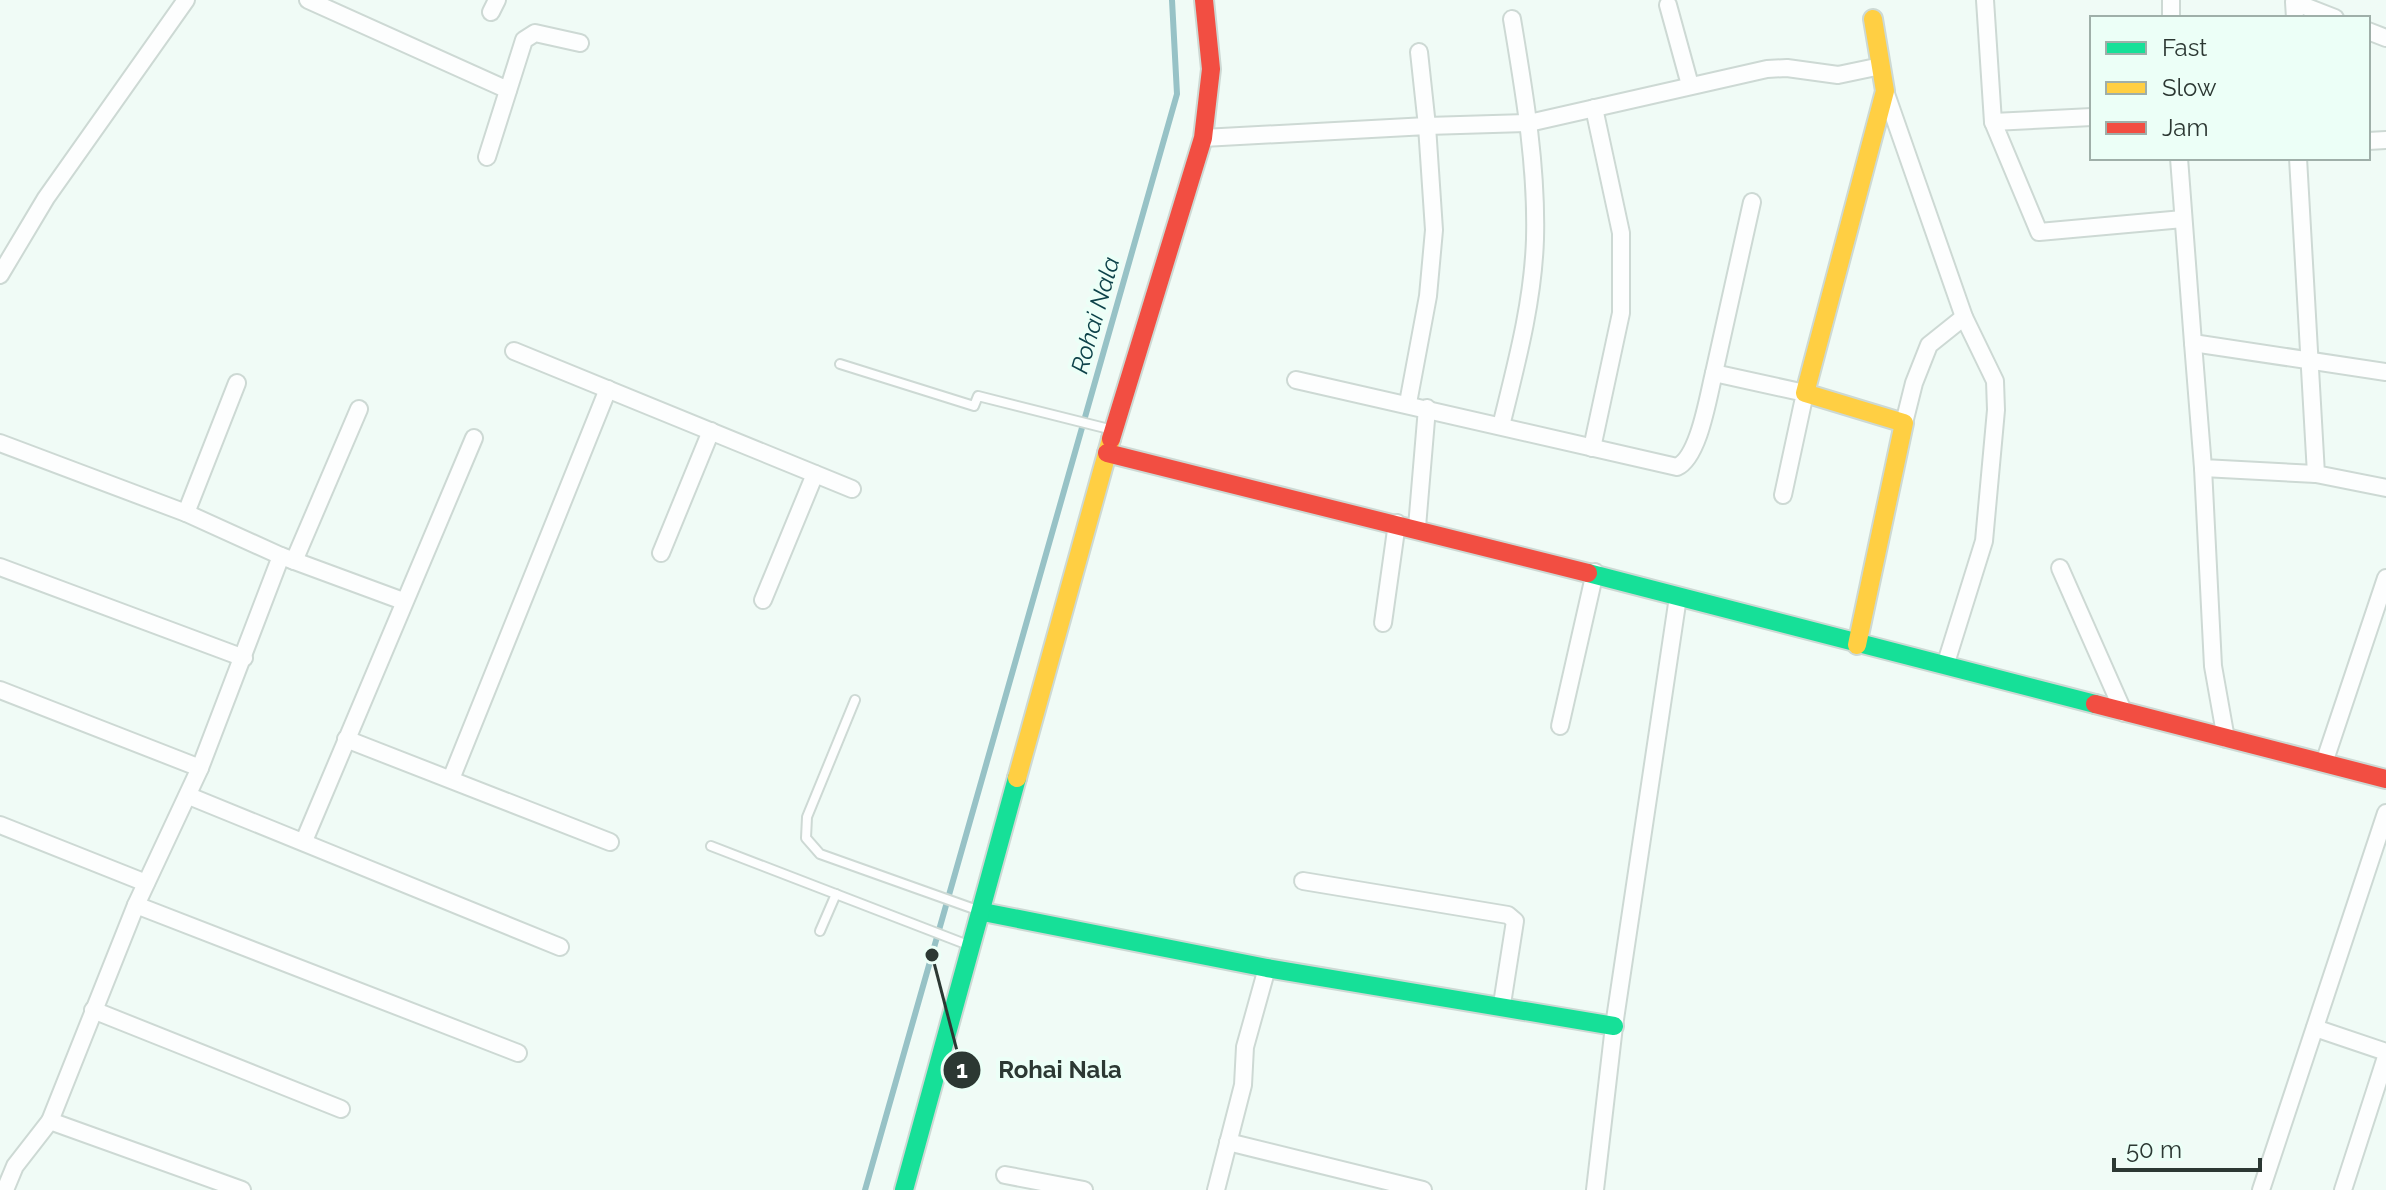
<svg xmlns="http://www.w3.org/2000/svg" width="2386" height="1190" font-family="Raleway,sans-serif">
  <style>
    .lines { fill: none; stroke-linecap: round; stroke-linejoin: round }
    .stream { stroke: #97c2c6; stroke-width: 6 }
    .lane-casing { stroke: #cdd9d4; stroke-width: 12 }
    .street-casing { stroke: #cdd9d4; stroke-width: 20 }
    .fast-casing { stroke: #cdd9d4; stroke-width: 22 }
    .slow-casing { stroke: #cdd9d4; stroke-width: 22 }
    .jam-casing { stroke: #cdd9d4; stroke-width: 22 }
    .lane { stroke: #fdfefe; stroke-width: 8 }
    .street { stroke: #fdfefe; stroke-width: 16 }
    .fast { stroke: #16e098; stroke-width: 18 }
    .slow { stroke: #ffcf43; stroke-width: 18 }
    .jam { stroke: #f24e42; stroke-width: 18 }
    .labels { text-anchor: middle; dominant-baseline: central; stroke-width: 8; stroke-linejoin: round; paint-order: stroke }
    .water-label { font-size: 24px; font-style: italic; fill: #0d4249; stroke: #ecfff7 }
    .leader { fill: none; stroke: #2c3833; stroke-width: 3 }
    .callout-dot { fill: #2c3833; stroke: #ecfff7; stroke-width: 3 }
    .mark-label { font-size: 24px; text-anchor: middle; font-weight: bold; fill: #fff }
    .callout-label { font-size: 24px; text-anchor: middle; font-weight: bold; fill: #2c3833; stroke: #ecfff7; stroke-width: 8; stroke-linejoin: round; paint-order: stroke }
  </style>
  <rect width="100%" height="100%" fill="#f0fbf6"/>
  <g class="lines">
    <path class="stream" d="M865,1190L1177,94L1172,0"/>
    <defs>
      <g id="lane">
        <path d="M840,364L974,406L978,396L1113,430"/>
        <path d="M855,700L807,817L806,838L820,854L980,911"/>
        <path d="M711,846L968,945"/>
        <path d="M820,931L836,894"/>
      </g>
      <g id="street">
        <path d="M308,0L508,90"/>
        <path d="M1985,0L1993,122"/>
        <path d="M2171,0V18"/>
        <path d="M1668,5L1690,85"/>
        <path d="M491,12L497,0"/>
        <path d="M2295,18L2294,2L2335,18"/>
        <path d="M2368,31L2386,38"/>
        <path d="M1419,52L1427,126L1529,123L1767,69L1787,68L1838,75L1881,66"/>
        <path d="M1885,91L1964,317L1995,381L1996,410L1984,541L1945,666"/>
        <path d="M2092,117L1993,122L2039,232L2183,219"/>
        <path d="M1203,138L1427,126L1434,230L1428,296L1408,403"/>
        <path d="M2368,141L2386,140"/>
        <path d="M487,157L524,40L535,33L580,43"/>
        <path d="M2179,158L2193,343L2386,372"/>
        <path d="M2298,158L2316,474L2386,488"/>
        <path d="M1752,202L1714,373L1805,393L1783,495"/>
        <path d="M0,275L46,198L186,0"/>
        <path d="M2193,343L2203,468L2316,474"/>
        <path d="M514,351L852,489"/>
        <path d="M1296,380L1677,467C1699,457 1708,397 1714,373"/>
        <path d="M1904,423L1914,383L1929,345L1964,317"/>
        <path d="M1501,426C1516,365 1533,303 1535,239C1537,165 1524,91 1512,19"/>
        <path d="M0,443L186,513L281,556L403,601"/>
        <path d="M1592,448L1621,313V233L1594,108"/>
        <path d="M2203,468L2213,666L2226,739"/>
        <path d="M186,513L237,383"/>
        <path d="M1417,527L1427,408"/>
        <path d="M661,553L711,431"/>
        <path d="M294,561L359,409"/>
        <path d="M0,567L244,658"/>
        <path d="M2060,568L2124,713"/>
        <path d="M763,600L815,474"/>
        <path d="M1383,623L1397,523"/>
        <path d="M0,690L200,768"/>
        <path d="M1560,726L1595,572"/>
        <path d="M346,739L610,842"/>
        <path d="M2324,763L2386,578"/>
        <path d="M451,779L608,389"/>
        <path d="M189,796L560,947"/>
        <path d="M0,825L146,883"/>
        <path d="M304,841L474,438"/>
        <path d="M1303,881L1508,915L1515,921L1502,1004"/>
        <path d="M136,905L518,1053"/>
        <path d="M93,1010L341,1109"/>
        <path d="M2315,1028L2386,1052"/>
        <path d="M50,1121L136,905L200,768L281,556"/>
        <path d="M1228,1142L1423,1190"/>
        <path d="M1005,1175L1084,1190"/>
        <path d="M5,1190L15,1166L50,1121L242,1190"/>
        <path d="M1216,1190L1243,1085L1245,1047L1267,968"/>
        <path d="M1595,1190L1614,1026L1678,597"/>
        <path d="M2261,1190L2386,813"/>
        <path d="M2343,1190L2386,1057"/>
      </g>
      <g id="fast">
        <path d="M1588,573L2095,704"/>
        <path d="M983,912L1267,968L1614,1026"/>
        <path d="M904,1190L1017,778"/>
      </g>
      <g id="slow">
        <path d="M1857,645L1904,423L1805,393L1885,91L1873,19"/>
        <path d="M1017,778L1111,439"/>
      </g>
      <g id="jam">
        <path d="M1111,439L1203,138L1211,69L1204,0"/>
        <path d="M1107,453L1588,573"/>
        <path d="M2095,704L2386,779"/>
      </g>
    </defs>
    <use href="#lane" class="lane-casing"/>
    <use href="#street" class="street-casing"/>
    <use href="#fast" class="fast-casing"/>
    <use href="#slow" class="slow-casing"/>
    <use href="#jam" class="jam-casing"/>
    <use href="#lane" class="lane"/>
    <use href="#street" class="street"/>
    <use href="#fast" class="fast"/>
    <use href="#slow" class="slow"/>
    <use href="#jam" class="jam"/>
  </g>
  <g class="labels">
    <g class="water-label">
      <text transform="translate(1095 315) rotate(-74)">Rohai Nala</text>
    </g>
  </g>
  <path class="leader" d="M932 955L962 1070"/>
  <g class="callout-dot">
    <circle cx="932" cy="955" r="8"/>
    <circle cx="962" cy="1070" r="20"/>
  </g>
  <g class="mark-label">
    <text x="962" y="1078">1</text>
  </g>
  <g class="callout-label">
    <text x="1060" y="1078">Rohai Nala</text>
  </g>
  <rect x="2090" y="16" width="280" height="144" fill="#ecfff7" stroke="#9fafa9" stroke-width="2"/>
  <rect x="2106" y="42" width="40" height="12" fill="#16e098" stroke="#9fafa9" stroke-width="2"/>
  <text x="2162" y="56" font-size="24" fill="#2c3833">Fast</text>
  <rect x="2106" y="82" width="40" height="12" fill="#ffcf43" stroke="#9fafa9" stroke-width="2"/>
  <text x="2162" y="96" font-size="24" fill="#2c3833">Slow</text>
  <rect x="2106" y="122" width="40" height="12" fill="#f24e42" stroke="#9fafa9" stroke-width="2"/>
  <text x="2162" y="136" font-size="24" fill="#2c3833">Jam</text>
  <path d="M2114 1158v12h146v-12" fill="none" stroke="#2c3833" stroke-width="4"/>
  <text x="2126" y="1158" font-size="24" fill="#2c3833" stroke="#ecfff7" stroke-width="6" paint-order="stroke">50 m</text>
</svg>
